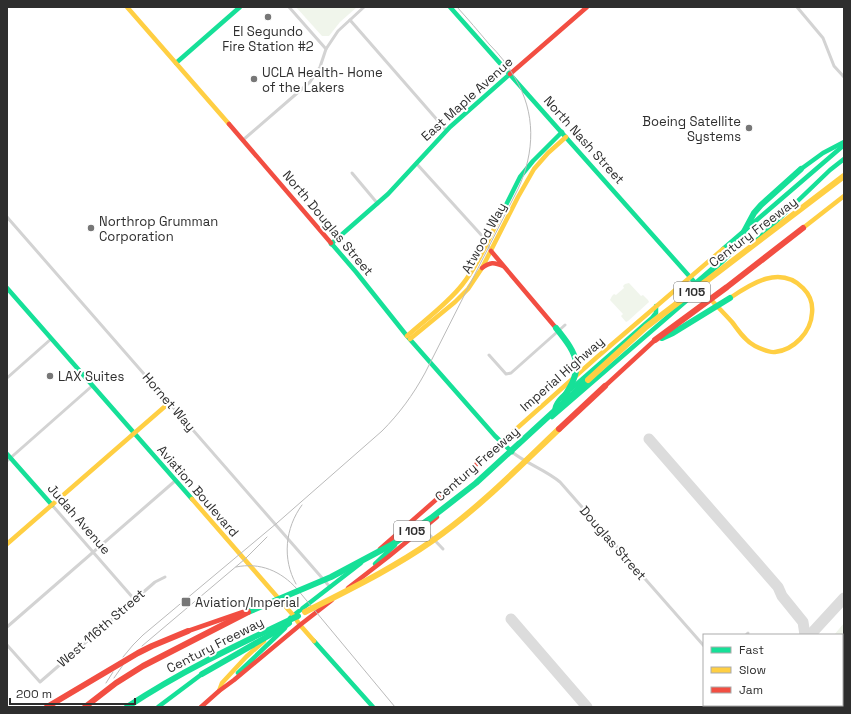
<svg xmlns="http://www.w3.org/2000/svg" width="851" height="714" font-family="'Space Grotesk',sans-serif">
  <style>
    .green { fill: #f0f5eb }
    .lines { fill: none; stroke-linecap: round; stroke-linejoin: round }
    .taxiway { stroke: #dcdcdc; stroke-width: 11 }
    .street { stroke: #d3d3d3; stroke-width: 3 }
    .fast { stroke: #16e098; stroke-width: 4.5 }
    .slow { stroke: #ffcf43; stroke-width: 4.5 }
    .jam { stroke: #f24e42; stroke-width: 4.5 }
    .tram { stroke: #bababa; stroke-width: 1 }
    .fast-bridge { stroke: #16e098; stroke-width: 6 }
    .slow-bridge { stroke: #ffcf43; stroke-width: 6 }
    .jam-bridge { stroke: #f24e42; stroke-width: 6 }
    .poi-dot { fill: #777; stroke: #fff; stroke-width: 1.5 }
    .labels { text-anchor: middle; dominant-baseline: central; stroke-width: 4; stroke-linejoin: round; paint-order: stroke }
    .shield { fill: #fff; stroke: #6d6d6d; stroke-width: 1 }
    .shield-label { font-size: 12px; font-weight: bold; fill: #2e2e2e }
    .poi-label { font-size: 13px; fill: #2e2e2e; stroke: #fff; text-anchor: start }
    .street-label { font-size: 13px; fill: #2e2e2e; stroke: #fff }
  </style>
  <rect width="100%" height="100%" fill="#fff"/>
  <g class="green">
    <path d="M296,7H357L340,22L329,36H322Z"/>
    <path d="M629,283L641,296L643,295L648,300L649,302L628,321L626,322L621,316L623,314L610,300L612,296L614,294L616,295L624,288L623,286L625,284Z"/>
    <path d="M844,623V685L842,687V635H834Z"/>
    <path d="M775,705H826L824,707H774Z"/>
  </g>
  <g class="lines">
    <g class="taxiway">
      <path d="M649,439L778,587L782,596L803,622L805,635"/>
      <path d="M511,619L587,707"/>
      <path d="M810,635L844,598"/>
      <path d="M746,707L748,705"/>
    </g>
    <g class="street">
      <path d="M289,7L326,49"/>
      <path d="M797,7L823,38L834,66L844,77"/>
      <path d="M350,20L446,130"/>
      <path d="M243,140L310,82L320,67L326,49L338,31L364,7"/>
      <path d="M416,163L484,238L491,251"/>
      <path d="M352,173L378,204"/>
      <path d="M7,217L330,587"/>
      <path d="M489,355L506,374L511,373L565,325"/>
      <path d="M7,378L51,339"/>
      <path d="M512,452C527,464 546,470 560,482L704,646"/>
      <path d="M7,461L92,386"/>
      <path d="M52,505L134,599"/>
      <path d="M423,528L443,549"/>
      <path d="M7,627L175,481"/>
      <path d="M746,635L748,633"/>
      <path d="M7,645L40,682L155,582L165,577"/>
    </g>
    <g class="fast">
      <path d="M450,7L698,286"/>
      <path d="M176,63L240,7"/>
      <path d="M801,169L823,153L844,142"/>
      <path d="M500,217L520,177L533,161L562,132"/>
      <path d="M756,241L830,170L844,159"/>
      <path d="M331,243L356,272L407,336L495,436L512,452"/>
      <path d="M331,244L388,194L450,127L510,74"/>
      <path d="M723,249L844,145"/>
      <path d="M7,288L192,499"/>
      <path d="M571,389L652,318L656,313V306"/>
      <path d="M554,414C554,405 558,400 565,394"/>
      <path d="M552,417L700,289"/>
      <path d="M7,454L52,505"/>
      <path d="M375,564L395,545"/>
      <path d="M290,618L361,563"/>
      <path d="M314,641L373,707"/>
      <path d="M238,673L285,628"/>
      <path d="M158,707L202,674"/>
    </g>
    <g class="slow">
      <path d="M127,7L229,124"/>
      <path d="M803,228L844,196"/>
      <path d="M701,289C711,300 722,311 732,322C739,331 745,341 755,346C761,349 769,353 775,352C794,350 811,332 812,313C813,304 810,295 803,288C780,265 752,283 730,298"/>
      <path d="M407,336C425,320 447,304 462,285C478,265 488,240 500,217"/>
      <path d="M410,339L455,302L468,289L482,268L518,197L534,169L548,153L566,137"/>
      <path d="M496,447L596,358L723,249"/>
      <path d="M192,499L293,615L300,625L314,641"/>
      <path d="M7,544L170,402"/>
      <path d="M219,691L222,683L246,657L264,641"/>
    </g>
    <g class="jam">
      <path d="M510,74L587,7"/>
      <path d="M229,124L331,243"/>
      <path d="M491,251L556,328"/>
      <path d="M482,268C490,262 494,262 503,266"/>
      <path d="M605,386L655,340"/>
      <path d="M380,549L496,447"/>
      <path d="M348,588L388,557L437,517"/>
      <path d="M188,631L243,612"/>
      <path d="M201,707L219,691L234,680L300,625L332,600"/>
    </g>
    <g class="tram">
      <path d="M236,567C260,562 281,571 297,589L395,707"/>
      <path d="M296,584C282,559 285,528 302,505"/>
      <path d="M142,646L245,559L267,537"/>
      <path d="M123,657L133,645L143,635L277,523L382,431C399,414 413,395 425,373L518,189C535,152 536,113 515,78C508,65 499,54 489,44C479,32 468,19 457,7"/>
      <path d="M114,678L123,665"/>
      <path d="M106,683L113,672"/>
    </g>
    <g class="fast-bridge">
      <path d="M692,287L722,261L732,251L739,241L754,213L761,205L801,169"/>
      <path d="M556,328C578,355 585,368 563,398"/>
      <path d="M662,338L673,333L730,298"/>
      <path d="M248,612L331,577L393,544L431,518L476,483L588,380"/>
      <path d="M202,674L282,628L289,623"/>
      <path d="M127,707C181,671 239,644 298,616"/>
    </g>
    <g class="slow-bridge">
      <path d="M588,380L646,327L844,176"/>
      <path d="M305,612C348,590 392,569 432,541C478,509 519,467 559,429"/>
    </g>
    <g class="jam-bridge">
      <path d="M655,340L727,287L803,228"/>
      <path d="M559,429L605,386"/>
      <path d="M47,707L138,653L152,646L188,631"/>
      <path d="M85,707L116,683L143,666L248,612"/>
    </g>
  </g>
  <g class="poi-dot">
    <circle cx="268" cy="17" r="4"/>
    <circle cx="254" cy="79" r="4"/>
    <circle cx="749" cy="128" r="4"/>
    <circle cx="91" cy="228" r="4"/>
    <circle cx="50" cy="376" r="4"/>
    <rect x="181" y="597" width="10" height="10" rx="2"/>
  </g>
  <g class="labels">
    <g class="shield">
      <rect x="674" y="282" width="36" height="20" rx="3"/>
      <rect x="394" y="521" width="36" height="20" rx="3"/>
    </g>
    <g class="shield-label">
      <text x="692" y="292">I 105</text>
      <text x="412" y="531">I 105</text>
    </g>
    <g class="poi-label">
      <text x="268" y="31" text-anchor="middle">El Segundo<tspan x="268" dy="15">Fire Station #2</tspan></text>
      <text x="262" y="72">UCLA Health- Home<tspan x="262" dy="15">of the Lakers</tspan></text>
      <text x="741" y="121" text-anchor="end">Boeing Satellite<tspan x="741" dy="15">Systems</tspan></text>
      <text x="99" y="221">Northrop Grumman<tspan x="99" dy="15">Corporation</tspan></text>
      <text x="58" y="376">LAX Suites</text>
      <text x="195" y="602">Aviation/Imperial</text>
    </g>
    <g class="street-label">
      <text transform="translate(467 99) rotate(-42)">East Maple Avenue</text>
      <text transform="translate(584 140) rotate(48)">North Nash Street</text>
      <text transform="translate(328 223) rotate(50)">North Douglas Street</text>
      <text transform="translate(753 232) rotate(-37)">Century Freeway</text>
      <text transform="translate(484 238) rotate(-61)">Atwood Way</text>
      <text transform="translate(562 374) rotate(-41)">Imperial Highway</text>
      <text transform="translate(169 402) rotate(49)">Hornet Way</text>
      <text transform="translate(477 464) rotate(-41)">Century Freeway</text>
      <text transform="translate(198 491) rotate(49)">Aviation Boulevard</text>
      <text transform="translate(79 519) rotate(49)">Judah Avenue</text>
      <text transform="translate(613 543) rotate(49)">Douglas Street</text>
      <text transform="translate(101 628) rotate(-41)">West 116th Street</text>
      <text transform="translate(215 645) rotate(-27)">Century Freeway</text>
    </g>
  </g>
  <rect width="851" height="714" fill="none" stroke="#2e2e2e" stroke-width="16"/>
  <rect x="703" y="634" width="140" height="72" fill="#ffffff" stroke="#ababab"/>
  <rect x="711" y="647" width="20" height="6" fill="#16e098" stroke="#ababab"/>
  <text x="739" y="654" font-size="12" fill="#2e2e2e">Fast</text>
  <rect x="711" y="667" width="20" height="6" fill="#ffcf43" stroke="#ababab"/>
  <text x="739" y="674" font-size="12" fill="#2e2e2e">Slow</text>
  <rect x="711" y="687" width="20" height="6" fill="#f24e42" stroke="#ababab"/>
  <text x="739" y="694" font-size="12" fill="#2e2e2e">Jam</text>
  <path d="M10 698v6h125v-6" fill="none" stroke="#2e2e2e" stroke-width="2"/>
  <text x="16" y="698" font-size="12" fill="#2e2e2e" stroke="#ffffff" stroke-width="3" paint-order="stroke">200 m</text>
</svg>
